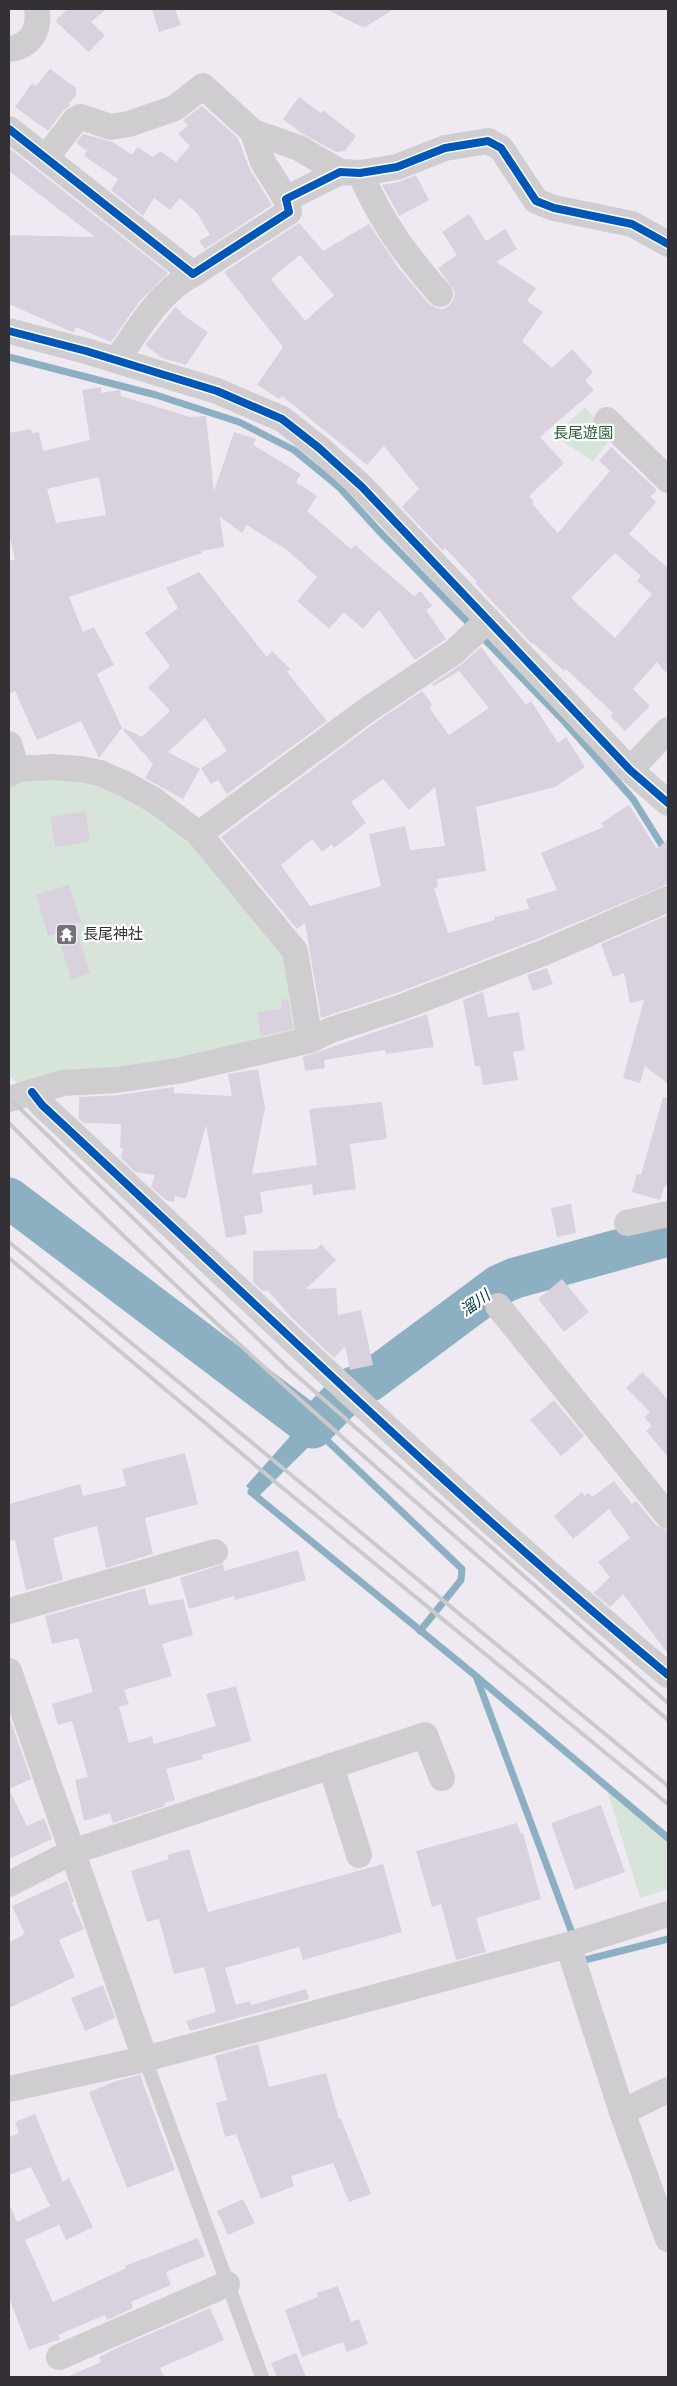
<svg xmlns="http://www.w3.org/2000/svg" width="677" height="2386" font-family="Karla,'Noto Sans JP',sans-serif">
  <style>
    .green { fill: #d6e4d9 }
    .water { fill: #8cb0c1 }
    .lines { fill: none; stroke-linecap: round; stroke-linejoin: round }
    .stream { stroke: #8cb0c1; stroke-width: 7 }
    .river { stroke: #8cb0c1; stroke-width: 41 }
    .building { fill: #d9d2de; fill-rule: evenodd }
    .lane { stroke: #cfcdcf; stroke-width: 14 }
    .street { stroke: #cfcdcf; stroke-width: 26 }
    .rail { stroke: #cac9cb; stroke-width: 4 }
    .cycleway-casing { stroke: #fff; stroke-width: 11 }
    .cycleway { stroke: #0057b8; stroke-width: 8 }
    .labels { text-anchor: middle; dominant-baseline: central; stroke-width: 4.5; stroke-linejoin: round; paint-order: stroke }
    .park-label { font-size: 15px; fill: #265f32; stroke: #fff }
    .poi-label { font-size: 15px; fill: #333036; stroke: #fff; text-anchor: start }
    .water-label { font-size: 16px; font-style: italic; fill: #0a3b4b; stroke: #fff }
  </style>
  <rect width="100%" height="100%" fill="#efeaf2"/>
  <g class="green">
    <path d="M585,407L611,438L593,461L554,436Z"/>
    <path d="M93,775L194,839L291,959L304,1036L21,1087L9,1075V784L28,776Z"/>
    <path d="M607,1790L668,1840V1889L640,1898Z"/>
  </g>
  <path class="water" d="M342,1378L361,1395L258,1497L246,1486Z"/>
  <g class="lines">
    <g class="stream">
      <path d="M9,357L156,395L239,422L294,450L339,487L378,530L561,718L633,799L668,855"/>
      <path d="M315,1429L462,1569L461,1580L420,1631"/>
      <path d="M257,1486L251,1492L476,1676L572,1933"/>
      <path d="M477,1677L668,1838"/>
      <path d="M583,1964L581,1961L668,1939"/>
    </g>
    <path class="river" d="M9,1198L313,1428L353,1387L370,1381L499,1285L515,1278L668,1236"/>
  </g>
  <g class="building">
    <path d="M67,9H106L91,22L105,35L89,52L55,21Z"/>
    <path d="M152,9H175L181,25L159,32Z"/>
    <path d="M326,9H394L367,26L362,27Z"/>
    <path d="M50,69L76,88V95L69,104L71,105L63,111L48,131L15,107L32,83L36,86Z"/>
    <path d="M299,97L321,113L323,110L356,136L345,151L336,152L301,133L283,119Z"/>
    <path d="M202,106L238,138L250,170L272,205L205,249L199,241L210,235L197,213L180,198L170,210L154,198L143,216L111,190L118,179L84,156L87,151L76,143L83,134L113,142L132,155L137,147L153,157L160,151L176,162L190,146L178,134L188,125L183,120Z"/>
    <path d="M9,148L168,273L139,302L111,342L76,327L74,332H72L9,304V235L95,237L9,171Z"/>
    <path d="M416,175L429,200L399,216L382,185L399,182Z"/>
    <path d="M469,214L486,241L505,229L517,249L496,262L536,288L527,301L543,312L522,341L552,368L572,349L593,372L585,381L594,390L540,437L564,463L529,496L534,502L532,504L558,533L610,471L599,461L611,447L657,490L650,497L656,502L629,534L668,568V675L657,662L633,689L650,706L625,731L610,716L613,713L566,669L564,671L533,643L532,644L475,583L477,582L445,548L443,551L402,507L419,489L384,446L367,465L282,396L279,399L257,385L283,347L224,272L299,223L323,251L369,224L400,270L429,304L436,308L443,309L450,305L454,298L455,292L438,268L457,255L442,232ZM300,255L334,295L305,321L271,279ZM615,553L641,576L637,581L652,594L615,638L571,598Z"/>
    <path d="M175,307L181,311L180,313L208,332L186,365L162,358L145,345Z"/>
    <path d="M101,387V393L120,390L121,396L190,417L206,416L214,491L234,432L256,439L253,445L301,474L296,482L317,496L307,511L351,549L355,545L414,596L421,591L432,606L426,610L446,639L415,660L379,610L363,629L344,612L329,629L297,601L317,577L287,550L247,525L242,533L220,517L224,547L201,551L202,553L69,597L83,632L94,627L114,665L97,674L122,728L99,758L81,721L37,740L15,691L9,694V561L15,559L9,534V433L31,429L32,433L39,432L43,451L90,440L82,390ZM99,477L106,515L56,523L47,489Z"/>
    <path d="M199,572L267,657L272,651L290,669L287,672L327,721L227,794L218,780L211,784L201,768L227,751L205,718L168,752L200,769L183,799L145,778L153,764L123,730L124,728L142,737L170,711L148,687L170,666L145,633L178,608L166,588Z"/>
    <path d="M481,647L526,705L531,701L558,743L566,737L585,767L555,787L476,807L486,871L437,879L438,887L434,888L448,933L495,920L494,917L529,909L526,899L557,890L541,853L604,827L601,823L629,805L657,849L668,839V884L537,939L397,993L321,1018L305,923L297,929L221,837L376,722L422,691L432,704L430,709L449,735L489,708L459,671L434,686L432,684L462,664ZM383,779L409,810L435,787L445,846L410,850L405,826L369,834L381,886L310,906L281,865L312,839L322,852L332,844L334,848L366,823L351,802Z"/>
    <path d="M86,811L90,841L55,847L50,817Z"/>
    <path d="M69,885L81,922L75,924L90,973L71,979L57,933L48,936L36,895Z"/>
    <path d="M668,915V1084L645,1066L640,1083L623,1078L644,1000L630,1003L624,973L613,977L601,944Z"/>
    <path d="M547,968L553,984L533,991L527,975Z"/>
    <path d="M483,992L488,1017L519,1012L525,1050L513,1052L518,1080L483,1085L480,1066H475L463,1000Z"/>
    <path d="M288,999L293,1029L261,1036L257,1012L282,1009L281,1000Z"/>
    <path d="M427,1014L434,1047L386,1054L385,1050L324,1060L325,1068L305,1071L303,1057Z"/>
    <path d="M258,1069L265,1108L252,1174L317,1165L309,1109L382,1102L387,1139L350,1144L356,1189L313,1195L312,1184L260,1192L263,1213L244,1216L247,1234L226,1238L206,1125L186,1199L175,1196L174,1202L166,1200L151,1187L155,1175L135,1172L121,1158L123,1148H120L121,1124L84,1123L79,1119V1097L119,1095L174,1087V1093L232,1096L228,1074Z"/>
    <path d="M663,1097L668,1098V1186L665,1185L660,1200L632,1192L637,1174L641,1175Z"/>
    <path d="M571,1204L576,1233L557,1237L551,1208Z"/>
    <path d="M321,1244L336,1260L306,1289L336,1288L338,1315L361,1310L373,1365L350,1370L345,1346L334,1358L291,1317L268,1291L272,1290L262,1291L253,1282V1251L317,1249Z"/>
    <path d="M562,1279L589,1312L564,1332L538,1299Z"/>
    <path d="M642,1372L660,1390L666,1398L668,1396V1457L646,1431L652,1426L644,1417L650,1412L626,1388Z"/>
    <path d="M554,1400L584,1436L561,1456L530,1420Z"/>
    <path d="M185,1453L198,1504L145,1518L153,1554L106,1568L97,1526L53,1538L63,1580L26,1590L15,1540L9,1541V1504L80,1484L83,1496L126,1486L122,1469Z"/>
    <path d="M614,1481L632,1504L636,1501L656,1525L668,1531V1654L623,1594L610,1607L594,1593L610,1577L598,1562L630,1538L609,1509L573,1539L554,1516L582,1492L585,1496L588,1493L592,1497Z"/>
    <path d="M298,1550L306,1580L235,1600L234,1596L189,1609L180,1578L223,1564L224,1571Z"/>
    <path d="M145,1588L149,1605L183,1599L193,1635L162,1644L172,1676L124,1690L129,1704L119,1707L129,1743L152,1736L154,1744L216,1726L206,1694L236,1686L251,1741L202,1755L203,1759L166,1769L175,1800L164,1803L165,1806L113,1823L110,1813L84,1821L75,1780L88,1777L72,1721L58,1725L52,1704L93,1692L78,1638L52,1644L45,1616Z"/>
    <path d="M9,1716L31,1779L9,1789L27,1826L44,1818L52,1839L9,1859Z"/>
    <path d="M601,1805L625,1872L575,1890L551,1823Z"/>
    <path d="M517,1823L521,1834L523,1833L541,1899L476,1918L486,1952L456,1960L441,1904L432,1907L416,1851Z"/>
    <path d="M189,1849L208,1912L383,1864L402,1932L303,1960L299,1947L225,1968L236,2005L250,2001L251,2005L306,1989L309,1999L190,2031L186,2021L216,2012L204,1967L174,1974L159,1919L147,1922L131,1871L169,1859L167,1855Z"/>
    <path d="M67,1881L74,1902L72,1903L84,1929L59,1940L75,1977L9,2008V1942L25,1934L12,1906Z"/>
    <path d="M103,1985L115,2018L85,2031L71,1998Z"/>
    <path d="M258,2044L269,2087L326,2073L339,2119H341L371,2194L349,2202L333,2163L291,2176L294,2186L261,2199L236,2134L225,2137L216,2103L227,2100L215,2056Z"/>
    <path d="M140,2075L175,2170L127,2188L89,2092L116,2081Z"/>
    <path d="M35,2114L63,2182L69,2178L93,2227L66,2240L59,2225L25,2240L53,2302L126,2268L125,2266L198,2238L205,2256L166,2272L171,2285L131,2302L133,2308L107,2320L105,2315L58,2335L60,2339L29,2350L9,2298V2203L17,2222L50,2206L31,2167L9,2175V2137L19,2133L15,2122Z"/>
    <path d="M243,2199L255,2223L228,2235L217,2211Z"/>
    <path d="M338,2286L351,2322L359,2319L368,2344L347,2352L343,2342L302,2357L285,2310L318,2297L317,2293Z"/>
    <path d="M210,2308L224,2340L160,2368L164,2377H67L101,2362L99,2357L117,2348Z"/>
    <path d="M296,2353L306,2377H277L271,2363Z"/>
  </g>
  <g class="lines">
    <path class="lane" d="M145,2059L262,2377"/>
    <g class="street">
      <path d="M9,49C31,46 40,31 37,9"/>
      <path d="M9,129L193,274L289,212L286,199L340,172L360,173L397,167L445,148L488,141L501,148L536,201L554,208L632,224L668,244"/>
      <path d="M253,132L263,162L286,199"/>
      <path d="M46,158L75,120L81,117L111,127L129,124L175,108L203,86L253,132L299,148L340,172"/>
      <path d="M360,173C382,223 405,254 440,294"/>
      <path d="M9,331L86,351L217,391L282,419L319,448L362,487L630,770L668,803"/>
      <path d="M117,360C138,329 159,292 193,274"/>
      <path d="M607,420L668,480"/>
      <path d="M9,744L17,769"/>
      <path d="M630,770L668,730"/>
      <path d="M9,774L17,769L52,767L80,769L100,773L125,784L154,800L199,834L295,951L310,1040"/>
      <path d="M199,834L367,710L454,652L488,620"/>
      <path d="M32,1092L42,1105C249,1297 451,1495 668,1675"/>
      <path d="M9,1099L63,1083L117,1080L177,1071L310,1040L331,1030L402,1007L543,953L668,899"/>
      <path d="M627,1223L668,1214"/>
      <path d="M498,1306L668,1516"/>
      <path d="M9,1611L215,1552"/>
      <path d="M9,1671L145,2059"/>
      <path d="M331,1766L359,1855"/>
      <path d="M9,1884L72,1852L425,1735L442,1778"/>
      <path d="M568,1945L622,2112L668,2239"/>
      <path d="M9,2089L145,2059L568,1945L668,1914"/>
      <path d="M622,2112L668,2090"/>
      <path d="M59,2357L227,2284"/>
    </g>
    <g class="rail">
      <path d="M9,1098L287,1367L668,1703"/>
      <path d="M9,1123C217,1334 443,1527 668,1720"/>
      <path d="M9,1242L668,1786"/>
      <path d="M9,1258L273,1480L668,1804"/>
    </g>
    <defs>
      <g id="cycleway">
        <path d="M9,129L193,274L289,212L286,199L340,172L360,173L397,167L445,148L488,141L501,148L536,201L554,208L632,224L668,244"/>
        <path d="M9,331L86,351L217,391L282,419L319,448L362,487L630,770L668,803"/>
        <path d="M32,1092L42,1105C249,1297 451,1495 668,1675"/>
      </g>
    </defs>
    <use href="#cycleway" class="cycleway-casing"/>
    <use href="#cycleway" class="cycleway"/>
  </g>
  <defs>
    <symbol id="temple-square" viewBox="-11 -11 22 22"><rect x="-9" y="-9" width="18" height="18" rx="4" fill="#757178" stroke="#fff"/><path d="M0-6L5-2H3V0L6.5 2.5H4V6H1.5V3h-3V6H-4V2.5H-6.5L-3 0V-2H-5Z" fill="#fff"/></symbol>
  </defs>
  <g fill-rule="evenodd">
    <use href="#temple-square" x="54" y="922" width="25" height="25"/>
  </g>
  <g class="labels">
    <g class="park-label">
      <text x="583" y="433">長尾遊園</text>
    </g>
    <g class="poi-label">
      <text x="83" y="934">長尾神社</text>
    </g>
    <g class="water-label">
      <text transform="translate(475 1303) rotate(-36)">溜川</text>
    </g>
  </g>
  <rect width="677" height="2386" fill="none" stroke="#333036" stroke-width="20"/>
</svg>
